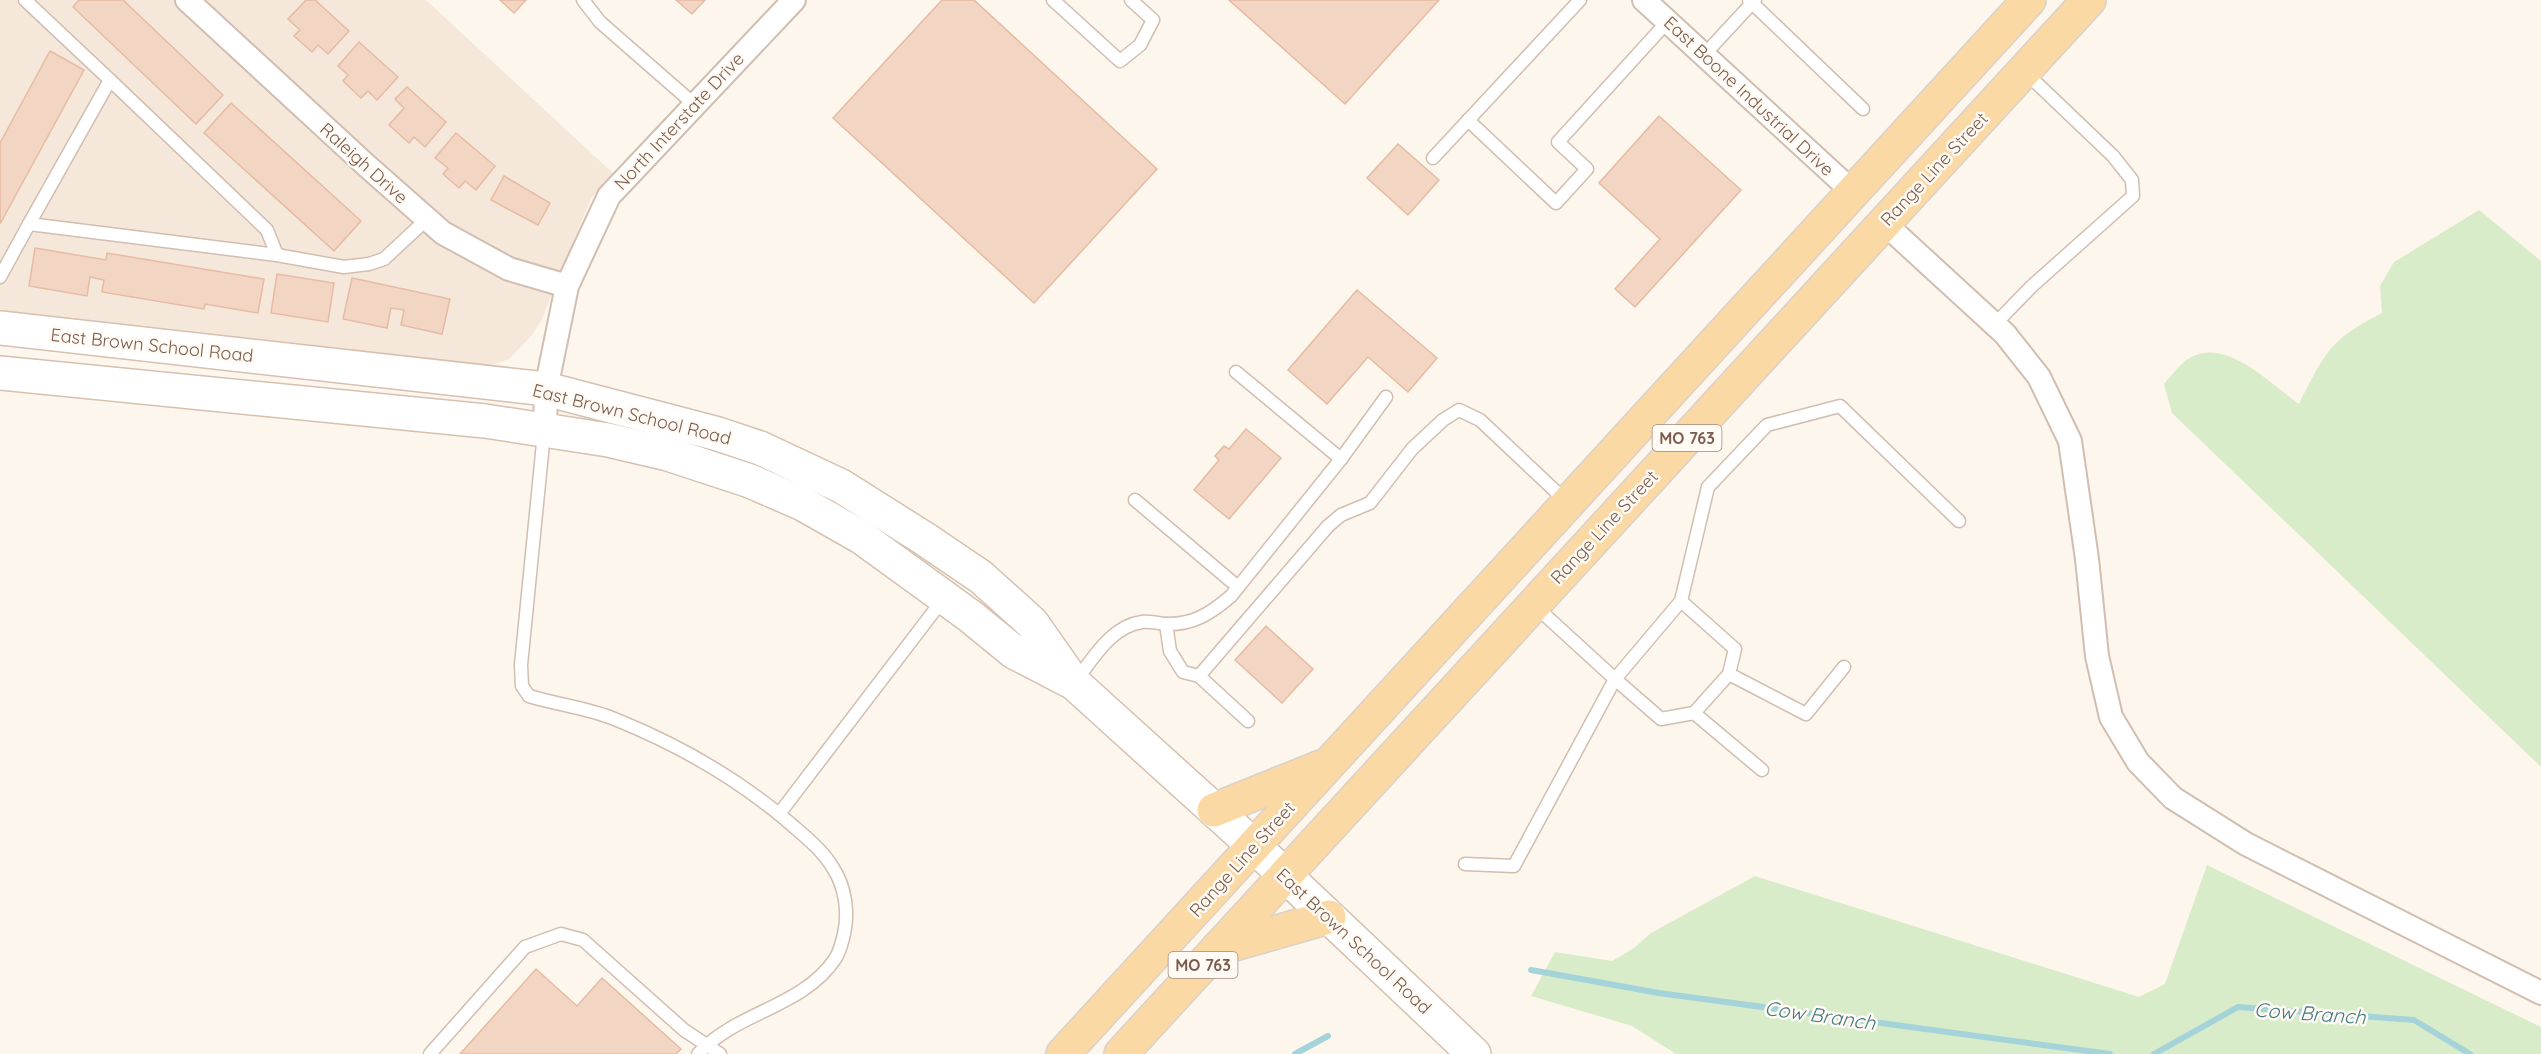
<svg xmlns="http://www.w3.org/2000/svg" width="2541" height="1054" font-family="Quicksand,sans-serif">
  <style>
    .residential { fill: #f5e8da }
    .green { fill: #d8ecc9 }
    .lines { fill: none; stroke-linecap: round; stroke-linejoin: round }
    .stream { stroke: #a5d3da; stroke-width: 6 }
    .building { fill: #f3d5c3; stroke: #e6bba3; stroke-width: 1.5 }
    .lane-casing { stroke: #d1beb0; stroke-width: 15 }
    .street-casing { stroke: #d1beb0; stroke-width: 26 }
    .secondary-casing { stroke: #d6c0b0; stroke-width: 36 }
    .primary-casing { stroke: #dad1cd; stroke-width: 36 }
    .lane { stroke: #fff; stroke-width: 12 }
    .street { stroke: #fff; stroke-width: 22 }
    .secondary { stroke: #fff; stroke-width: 33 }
    .primary { stroke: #fbd9a5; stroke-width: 33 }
    .labels { text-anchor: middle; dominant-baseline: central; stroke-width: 5; stroke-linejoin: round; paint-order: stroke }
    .shield { fill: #fffaf3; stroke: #a28b7f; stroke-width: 1.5 }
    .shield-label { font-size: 16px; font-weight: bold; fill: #7a5c4d }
    .street-label { font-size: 18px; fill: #7a5c4d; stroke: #fffaf3 }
    .water-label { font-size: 20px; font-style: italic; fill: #437c86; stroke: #fffaf3 }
  </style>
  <rect width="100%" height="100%" fill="#fdf6ec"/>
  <path class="residential" d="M0,0H426L615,175L591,198L542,319L533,334L509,359L481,369L0,317Z"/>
  <g class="green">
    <path d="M2479,210L2541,261V767L2172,413L2164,384C2170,377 2176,369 2183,363C2220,330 2270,384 2299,404C2325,353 2329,340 2382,313L2380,286L2394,262Z"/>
    <path d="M2207,865L2541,1027V1054H1676L1632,1026L1531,996L1555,952L1612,961L1634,948L1651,933L1755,876L2139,997L2165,984Z"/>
  </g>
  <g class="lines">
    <g class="stream">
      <path d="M1531,970L1659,993L2110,1054"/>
      <path d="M1295,1054L1328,1036"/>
      <path d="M2154,1054L2238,1007L2414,1020L2470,1054"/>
    </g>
  </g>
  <g class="building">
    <path d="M79,0H123L223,95L196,124L73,7Z"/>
    <path d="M306,0H315L349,31L328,54L318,45L312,52L294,36L300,30L288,19Z"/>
    <path d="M500,0H526L514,13Z"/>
    <path d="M676,0H705L692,14Z"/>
    <path d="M942,0H974L1157,169L1034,303L833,118Z"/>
    <path d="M1229,0H1439L1345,104Z"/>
    <path d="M359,42L398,77L377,100L368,91L361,98L343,81L348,75L338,66Z"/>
    <path d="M50,51L84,70L0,224V143Z"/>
    <path d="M407,87L446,122L425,147L414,137L409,143L389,125L404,108L395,99Z"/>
    <path d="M231,103L361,221L334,251L204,133Z"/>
    <path d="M1659,116L1741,190L1635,307L1615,289L1660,239L1599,183Z"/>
    <path d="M456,133L495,166L476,190L465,181L459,188L443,174L448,168L435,158Z"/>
    <path d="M1398,144L1439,180L1408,215L1367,178Z"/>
    <path d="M504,176L550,203L538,225L491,200Z"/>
    <path d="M35,248L106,260L107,253L264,279L258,313L205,304L204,309L102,292L104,280L90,277L87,296L29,286Z"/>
    <path d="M277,274L334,283L328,322L271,313Z"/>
    <path d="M352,278L450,299L442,334L401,325L404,310L391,308L387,328L343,319Z"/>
    <path d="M1357,290L1437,358L1408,392L1368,357L1327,404L1288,370Z"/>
    <path d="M1246,429L1281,458L1229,519L1194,490L1219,460L1215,456L1224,446L1229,449Z"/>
    <path d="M1266,626L1313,669L1282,703L1235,660Z"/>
    <path d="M536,969L577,1006L602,978L681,1049L676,1054H460Z"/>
  </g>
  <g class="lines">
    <defs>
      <g id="lane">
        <path d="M25,0L110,80L29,224L277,255L344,267L369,264L384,259L427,219"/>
        <path d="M583,0L600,22L695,105"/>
        <path d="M1053,0L1120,61L1140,45L1153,20L1131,0"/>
        <path d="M1749,0L1863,109"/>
        <path d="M1704,55L1755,0"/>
        <path d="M110,80L267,230L277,255"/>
        <path d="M1468,120L1556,203L1587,169L1558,142L1668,21"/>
        <path d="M1433,158L1580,0"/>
        <path d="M0,277L29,224"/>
        <path d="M1994,325L2032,286L2133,196L2132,180L2113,156L2025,72"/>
        <path d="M1236,372L1341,459"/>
        <path d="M544,433L521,665L522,686L529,696C558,705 590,708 617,720C681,746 740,780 792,825C807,838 823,851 833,868C845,886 849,912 844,934C842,942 840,952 835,959C802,1008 737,1011 698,1054"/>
        <path d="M1135,500L1238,587"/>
        <path d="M1681,601L1735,649L1729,674L1694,713L1661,719L1615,679L1681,601L1708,487L1767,425L1840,406L1959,521"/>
        <path d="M1166,624L1170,651L1183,672L1199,676L1328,526L1341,515L1370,503L1412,449L1443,420L1459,410L1480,420L1567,502"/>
        <path d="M1729,674L1806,714L1844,667"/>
        <path d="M1199,676L1248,721"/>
        <path d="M1075,682C1092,660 1111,626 1142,622C1149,621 1158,623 1165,624C1193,625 1210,614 1231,596L1341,459L1386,397"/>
        <path d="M1694,713L1762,770"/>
        <path d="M779,814L944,598"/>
        <path d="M1465,864L1514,866L1615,679L1534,605"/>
        <path d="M430,1054L525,947L561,934L583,940L684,1030L720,1054"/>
      </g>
      <g id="street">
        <path d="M187,0L367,166L443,233L509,269L567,286"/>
        <path d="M1644,0L1853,192"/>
        <path d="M1884,223L2005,334L2039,377L2070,441L2087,559L2097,656L2111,717L2138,762L2173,798L2246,844L2541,993"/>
        <path d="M545,428L546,389L567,286L609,196L794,0"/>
      </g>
      <g id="secondary">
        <path d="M0,328L546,389L718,434L760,448L841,486L925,539L981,577L1032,623L1074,683L1254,846L1474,1054"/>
        <path d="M0,373L485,421L608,440L668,454L750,481L803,504L861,537L970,616L1014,652L1070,681"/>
      </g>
      <g id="primary">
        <path d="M1214,810L1321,767"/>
        <path d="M1217,949L1329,917"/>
        <path d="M1063,1054L2029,0"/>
        <path d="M1121,1054L2089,0"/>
      </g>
    </defs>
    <use href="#lane" class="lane-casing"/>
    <use href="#street" class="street-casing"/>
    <use href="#secondary" class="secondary-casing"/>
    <use href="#primary" class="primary-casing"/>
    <use href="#lane" class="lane"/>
    <use href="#street" class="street"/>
    <use href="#secondary" class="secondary"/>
    <use href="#primary" class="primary"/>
  </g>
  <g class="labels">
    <g class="shield">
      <rect x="1652.5" y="425" width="69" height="26" rx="4.5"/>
      <rect x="1168.5" y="952" width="69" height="26" rx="4.5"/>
    </g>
    <g class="shield-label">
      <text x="1687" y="438">MO 763</text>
      <text x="1203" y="965">MO 763</text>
    </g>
    <g class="street-label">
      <text transform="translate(1749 96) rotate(43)">East Boone Industrial Drive</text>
      <text transform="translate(679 121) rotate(-47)">North Interstate Drive</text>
      <text transform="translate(364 163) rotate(42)">Raleigh Drive</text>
      <text transform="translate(1934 169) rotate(-47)">Range Line Street</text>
      <text transform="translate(152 345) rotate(6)">East Brown School Road</text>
      <text transform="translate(632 414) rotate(14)">East Brown School Road</text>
      <text transform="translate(1604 527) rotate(-47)">Range Line Street</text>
      <text transform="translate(1242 859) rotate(-48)">Range Line Street</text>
      <text transform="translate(1354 941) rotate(43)">East Brown School Road</text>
    </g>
    <g class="water-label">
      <text transform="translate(2310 1013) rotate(4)">Cow Branch</text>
      <text transform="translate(1820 1015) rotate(8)">Cow Branch</text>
    </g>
  </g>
</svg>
